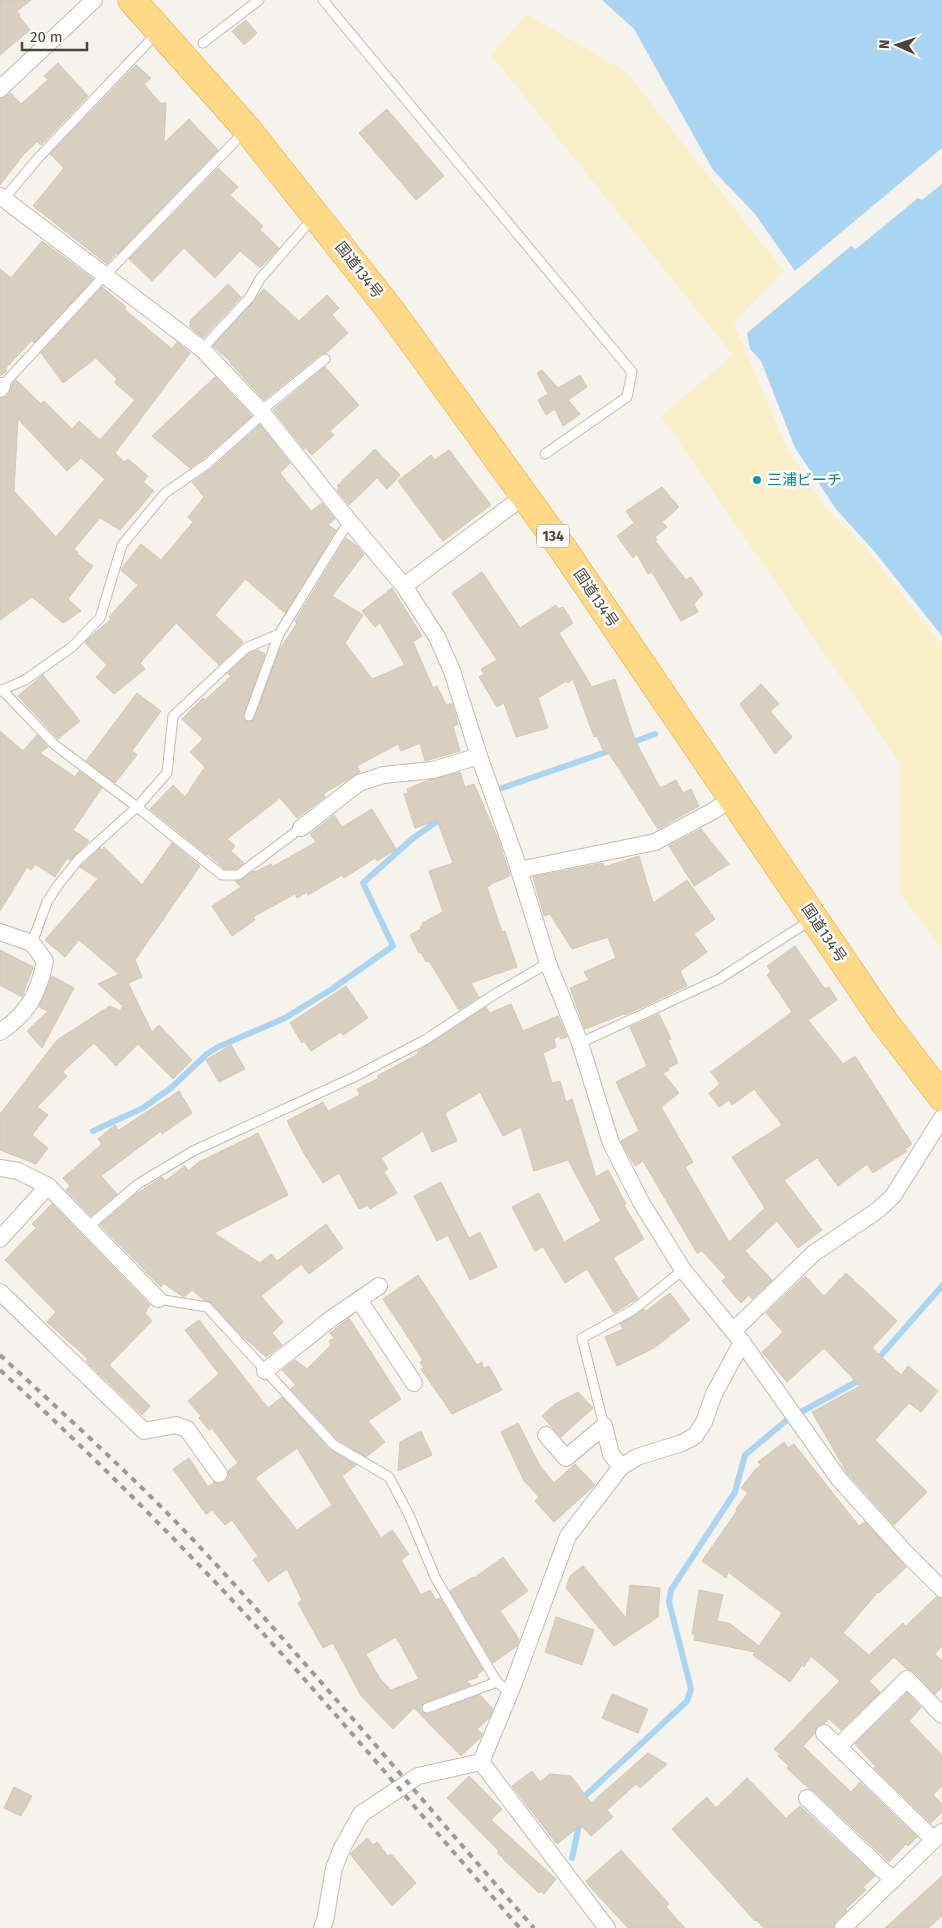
<svg xmlns="http://www.w3.org/2000/svg" width="942" height="1928" font-family="'Fira Sans','Noto Sans JP',sans-serif">
  <style>
    .sand { fill: #f9efc9 }
    .water { fill: #a9d4f2 }
    .lines { fill: none; stroke-linecap: round; stroke-linejoin: round }
    .stream { stroke: #a9d4f2; stroke-width: 6 }
    .building { fill: #d8cfc1; stroke: #d3c7b4; fill-rule: evenodd }
    .service-casing { stroke: #c2bbae; stroke-width: 11 }
    .minor-casing { stroke: #c2bbae; stroke-width: 18 }
    .trunk-casing { stroke: #e0a43c; stroke-width: 29 }
    .service { stroke: #fff; stroke-width: 9 }
    .minor { stroke: #fff; stroke-width: 16 }
    .trunk { stroke: #ffd985; stroke-width: 28 }
    .rail { stroke: #9a9a9a; stroke-width: 4; stroke-dasharray: 6 6; stroke-linecap: butt }
    .culture-dot { fill: #0f9aa8; stroke: #fff; stroke-width: 2 }
    .labels { text-anchor: middle; dominant-baseline: central; stroke-width: 5; stroke-linejoin: round; paint-order: stroke }
    .shield { fill: #fff; stroke: #817c74; stroke-width: 1 }
    .shield-label { font-size: 14px; font-weight: bold; fill: #4b4439 }
    .street-label { font-size: 15px; fill: #4b4439; stroke: #fff }
    .culture-label { font-size: 15px; fill: #0d838f; stroke: #fff; text-anchor: start }
  </style>
  <rect width="100%" height="100%" fill="#f6f3ec"/>
  <path class="sand" d="M527,14L626,72L784,271L733,323L788,450L828,511L865,547L942,645V950L900,893V763L661,416L733,355L491,55Z"/>
  <g class="water">
    <path d="M602,0H942V148L795,271L755,214L713,170L634,29Z"/>
    <path d="M942,184V636L874,551L836,509L795,448L761,361L750,349L747,333L851,246L856,249L918,198L922,200Z"/>
  </g>
  <g class="lines">
    <g class="stream">
      <path d="M628,744L655,734"/>
      <path d="M502,788L612,750"/>
      <path d="M93,1131L143,1108L172,1087L207,1054L218,1047L285,1018L332,989L393,946L363,883L412,839L443,817"/>
      <path d="M876,1361L942,1286"/>
      <path d="M583,1803L585,1796L687,1701L691,1689L669,1602L671,1590L735,1492L745,1455L788,1419L858,1381L861,1378"/>
      <path d="M572,1858L580,1821"/>
    </g>
  </g>
  <g class="building">
    <path d="M0,0H31L17,11L20,15L19,16L30,30L0,55Z"/>
    <path d="M246,20L257,33L244,45L232,31Z"/>
    <path d="M58,63L88,96L41,145L37,142L24,154L0,185V99L11,93L21,104L48,80L44,76Z"/>
    <path d="M136,65L151,78L144,84L160,103H166L164,143L189,119L218,150L117,254L116,253L107,264L33,206L64,168L50,154Z"/>
    <path d="M387,109L444,176L416,200L359,133Z"/>
    <path d="M218,168L238,187L230,195L263,226L260,230L279,248L260,268L240,251L215,278L184,248L152,281L129,259Z"/>
    <path d="M42,241L93,279L34,343L32,340L5,369L7,371L0,376V269L11,278Z"/>
    <path d="M228,284L241,297L204,337H202L189,326L191,324L189,322Z"/>
    <path d="M102,287L126,307L124,309L172,349L177,342L190,353L115,453L124,462L128,459L148,476L143,482L154,491L120,530L100,518L74,549L78,552L77,554L93,566L68,599L81,611L63,623L32,597L0,620V399L8,395L12,385L16,380L41,404L44,401L72,429L79,421L100,440L135,400L117,385L115,382L117,379L96,358L63,383L41,353ZM18,419L67,471L81,458L105,479L56,537L13,490H14Z"/>
    <path d="M264,289L299,321L327,295L339,308L332,315L348,333L326,353L321,354L264,400L230,363L231,362L213,346Z"/>
    <path d="M325,367L359,405L330,431L334,435L312,455L305,447L304,449L273,410Z"/>
    <path d="M542,370L558,388L580,375L587,387L568,400L580,414L563,426L555,409L546,415L538,400L548,394L537,373Z"/>
    <path d="M215,377L252,416L203,459L190,468L152,436Z"/>
    <path d="M260,425L290,463L280,473L311,511L322,503L335,519L328,525L336,530L285,613L245,579L215,615L243,642L219,665L176,623L140,663L145,669L114,694L96,677L107,665L86,644L85,642L111,619L109,617L138,585L121,570L122,568L141,544L161,560L193,522L188,517L204,497L192,482L211,469Z"/>
    <path d="M375,449L400,475L387,489L377,478L349,505L337,490L339,488L337,486Z"/>
    <path d="M449,450L491,505L443,541L398,481L431,455L435,460Z"/>
    <path d="M662,487L679,507L662,522L667,527L655,537L657,540L655,541L686,580L691,577L703,594L694,604L698,612L681,621L652,572L648,574L637,554L633,558L617,536L634,523L626,511Z"/>
    <path d="M346,538L357,546L364,554L332,596L363,615L345,643L372,679L405,665L380,623L375,627L362,611L392,588L422,636L413,642L433,688L437,686L446,705L452,703L458,724L453,726L460,751L425,761L420,743L401,751L398,744L357,766L360,772L323,794L325,797L297,818L280,798L227,839L235,846L231,851L244,863L236,869H224L208,854L207,855L150,809L173,785L185,797L205,767L190,752L203,739L182,719L203,698L205,700L231,676L228,673L249,653L258,650L265,654L243,717L247,722L253,720L280,649L297,623L295,621Z"/>
    <path d="M482,572L520,628L556,605L558,609L563,607L573,623L559,633L592,687L615,679L635,740L660,788L676,780L683,793L691,789L699,806L658,829L608,752L605,754L597,736L594,737L573,679L568,683L566,681L538,698L548,728L516,737L504,703L497,707L479,677L484,674L481,669L497,660L452,593Z"/>
    <path d="M43,675L80,721L58,739L18,696Z"/>
    <path d="M761,684L779,704L770,711L792,737L775,754L740,704Z"/>
    <path d="M137,693L161,711L132,751L137,755L115,783L86,761Z"/>
    <path d="M0,731L23,751L37,735L48,747L40,753L75,777L79,771L102,788L73,830L89,841L70,860L67,858L55,877L35,864L31,870L27,867L0,911Z"/>
    <path d="M460,772L465,787L474,784L498,839L509,872L510,876L491,884V885L487,887L502,932L505,931L517,967L471,983L479,997L459,1010L429,961L426,962L421,952L419,953L410,935L421,929L420,927L423,925L422,923L443,912L429,871L453,863L437,820L415,828L404,794L408,793L407,789L429,780Z"/>
    <path d="M372,809L396,849L377,861L375,858L344,878L342,875L308,895L307,892L297,898L295,894L253,917L255,920L232,936L212,906L241,887L235,881L241,880L253,871L255,872L271,864L272,867L316,842L310,834L334,815L342,827Z"/>
    <path d="M701,829L729,864L694,886L669,846Z"/>
    <path d="M172,843L200,866L135,960L142,977L129,983L127,981L152,1032L159,1025L192,1060L173,1079L138,1044L116,1066L94,1043L62,1072L67,1076L37,1107L48,1115L32,1135L48,1148L36,1164L0,1150V1114L57,1040L110,1006L120,1011L123,1006L98,984L119,974L79,940L65,957L45,940L98,879L80,867L100,848L102,850L104,847L142,885Z"/>
    <path d="M639,856L653,903L687,880L715,919L694,934L707,952L680,971L687,986L625,1015L624,1014L585,1029L570,988L589,980L584,972L616,958L608,937L572,949L550,914L544,916L533,877L603,863L604,867Z"/>
    <path d="M795,946L825,989L829,987L837,1000L808,1020L843,1064L855,1056L912,1144L905,1149L907,1151L873,1173L867,1164L838,1186L817,1158L784,1180L822,1230L798,1248L777,1221L745,1251L772,1280L752,1299L749,1295L741,1303L722,1281L726,1277L702,1251L697,1253L643,1161L635,1166L625,1149L621,1141L639,1131L616,1082L647,1066L630,1027L659,1014L671,1039L668,1040L678,1063L668,1068L669,1070L663,1073L679,1093L661,1107L693,1162L685,1167L729,1242L765,1208L732,1157L782,1125L754,1089L732,1105L729,1100L719,1107L709,1093L720,1084L711,1072L792,1012L767,975L771,972L767,966Z"/>
    <path d="M0,950L33,967L22,997L0,985Z"/>
    <path d="M52,976L74,988L42,1048L27,1031L48,1011L39,1007Z"/>
    <path d="M346,986L368,1018L343,1035L341,1032L311,1051L304,1041L302,1043L290,1023Z"/>
    <path d="M511,1004L523,1031L558,1016L567,1037L561,1039L559,1036L554,1039L556,1047L543,1053L552,1083L560,1081L566,1102L572,1099L596,1177L608,1170L626,1204L624,1205L644,1239L613,1258L638,1298L614,1313L587,1269L565,1283L543,1247L535,1251L512,1207L539,1193L564,1242L601,1221L568,1160L534,1171L521,1127L503,1136L480,1092L445,1113L457,1141L432,1152L423,1131L381,1158L388,1169L384,1172L397,1193L370,1209L368,1205L359,1209L339,1173L323,1183L305,1155L287,1121L323,1102L328,1111L360,1095L357,1089L379,1078L377,1076L418,1054L417,1052L486,1007L490,1013Z"/>
    <path d="M231,1045L245,1069L219,1082L206,1060Z"/>
    <path d="M179,1091L192,1113L162,1134L161,1131L101,1176L117,1194L91,1216L66,1190L70,1186L63,1178L102,1144L98,1139L115,1125L119,1130Z"/>
    <path d="M258,1133L288,1195L214,1233L260,1263L271,1254L277,1261L326,1224L343,1248L309,1274L301,1264L261,1296L283,1322L272,1333L282,1345L266,1357L238,1332L212,1303L204,1300L192,1290L184,1297L163,1283L161,1287L100,1225L136,1194L162,1177L165,1181L185,1166L188,1171L199,1162Z"/>
    <path d="M441,1182L469,1238L480,1232L497,1267L470,1280L448,1235L437,1241L414,1196Z"/>
    <path d="M52,1204L150,1305L145,1313L152,1321L109,1365L150,1406L142,1415L86,1361L88,1359L47,1322L56,1312L5,1260L36,1228L32,1224Z"/>
    <path d="M846,1273L897,1321L872,1348L901,1375L908,1366L938,1391L921,1412L909,1403L875,1440L927,1492L894,1525L847,1473L812,1412L860,1386L824,1348L787,1382L762,1352L783,1332L766,1313L805,1276L824,1296Z"/>
    <path d="M418,1275L477,1365L482,1362L483,1368L489,1366L502,1390L452,1414L421,1369L424,1368L420,1362L423,1360L383,1299Z"/>
    <path d="M670,1293L690,1320L654,1348L617,1366L605,1337L623,1329L620,1324L644,1309L646,1311Z"/>
    <path d="M349,1318L401,1399L368,1421L385,1442L366,1457L338,1440L291,1389L296,1385L282,1370L295,1360L307,1369L331,1345L329,1341L334,1338L330,1333Z"/>
    <path d="M199,1320L268,1408L282,1397L329,1449L356,1465L342,1476L381,1538L392,1530L409,1554L401,1560L421,1595L430,1590L436,1600L440,1598L483,1670L477,1675L478,1677L467,1681L471,1685L425,1702L421,1706V1711L425,1714H429L480,1695L493,1709L489,1718L477,1729L482,1734L481,1737L461,1756L414,1708L393,1729L361,1696L333,1643L323,1648L298,1603L302,1600L287,1569L268,1582L253,1560L258,1556L232,1520L225,1525L212,1510L206,1514L173,1469L189,1458L208,1487L214,1482L219,1484L225,1482L228,1478V1471L238,1463L212,1428L209,1430L199,1418L201,1416L188,1401L219,1374L185,1330ZM297,1448L332,1505L297,1530L255,1478ZM396,1637L419,1679L391,1690L380,1679L366,1654Z"/>
    <path d="M578,1392L593,1408L561,1437L542,1416L555,1404Z"/>
    <path d="M518,1423L540,1466L554,1483L575,1464L595,1485L554,1522L535,1501L539,1497L524,1481L501,1432Z"/>
    <path d="M421,1431L432,1455L398,1471L400,1442Z"/>
    <path d="M784,1442L788,1448L794,1444L859,1526L865,1522L906,1567L879,1593L878,1592L843,1633L869,1655L903,1623L906,1626L936,1597L942,1599V1646L935,1654L942,1661V1687L935,1694L914,1672L907,1669L894,1657L869,1681L880,1692L841,1730L829,1719L825,1723L817,1726L814,1734L803,1746L851,1792L860,1782L917,1837L908,1846L906,1844L889,1862L814,1791L808,1788L787,1768L789,1766L778,1756L780,1754L774,1749L840,1681L811,1656L804,1667L802,1665L790,1682L753,1655L755,1652L694,1640L695,1634H692L699,1590L723,1595L717,1621L729,1623L759,1646L782,1613L728,1572L726,1578L702,1561L737,1511L736,1509L748,1493L741,1488L755,1470L761,1465L758,1462Z"/>
    <path d="M503,1557L528,1591L500,1611L519,1639L517,1646L493,1663L450,1591L473,1577L474,1578Z"/>
    <path d="M583,1566L626,1618L630,1585L660,1588L658,1617L614,1646L566,1588L570,1576Z"/>
    <path d="M556,1617L594,1630L582,1665L545,1652Z"/>
    <path d="M907,1693L921,1708L909,1721L942,1755V1786L933,1795L942,1804V1812L931,1823L874,1768L876,1767L855,1744Z"/>
    <path d="M612,1694L648,1709L638,1733L602,1718Z"/>
    <path d="M648,1753L667,1764L640,1788L636,1784L607,1810L613,1817L591,1836L581,1825L557,1844L512,1786L532,1771L540,1782L550,1774L571,1776L591,1803Z"/>
    <path d="M469,1776L502,1809L491,1820L556,1879L544,1894L541,1891L539,1893L503,1859L504,1858L497,1853L499,1851L447,1798Z"/>
    <path d="M747,1778L786,1818L800,1806L875,1876L863,1887L866,1890L846,1909L847,1911L836,1921L833,1928H764L756,1920L755,1921L672,1829L707,1797L716,1808Z"/>
    <path d="M14,1787L32,1796L21,1816L4,1808Z"/>
    <path d="M367,1838L373,1845L377,1842L388,1856L391,1854L416,1883L392,1906L350,1854Z"/>
    <path d="M621,1850L669,1904L666,1907L685,1928H628L592,1889L586,1881Z"/>
    <path d="M942,1876V1916L928,1928H885Z"/>
  </g>
  <g class="lines">
    <defs>
      <g id="service">
        <path d="M323,0L632,372L627,397L545,454"/>
        <path d="M203,43L259,0"/>
        <path d="M3,200L39,157L158,32"/>
        <path d="M202,349L250,297L260,279L313,218"/>
        <path d="M2,386L104,276L245,131"/>
        <path d="M261,411L325,359"/>
        <path d="M0,691L25,680L72,647L100,618L122,545L165,493L207,464L263,414"/>
        <path d="M3,691L55,745L137,807L222,875H238L301,828"/>
        <path d="M249,716L279,634L349,521"/>
        <path d="M32,943L47,902L58,885L79,859L137,807L167,773L173,716L246,648L279,634"/>
        <path d="M580,1043L719,979L811,920"/>
        <path d="M88,1227L138,1184L193,1151L352,1078L425,1040L495,994L548,963"/>
        <path d="M158,1299L207,1307L334,1445L389,1477L409,1515L436,1579L497,1682L510,1693"/>
        <path d="M604,1426L582,1338L633,1310L683,1270"/>
        <path d="M427,1708L497,1682"/>
      </g>
      <g id="minor">
        <path d="M0,89L94,0"/>
        <path d="M0,196L202,349L261,411L349,521L404,586L437,637L452,671L479,756L515,857L548,963L580,1043L611,1143L641,1202L683,1270L742,1342L839,1479L903,1550L942,1589"/>
        <path d="M0,389L2,386"/>
        <path d="M404,586L524,496"/>
        <path d="M301,828L359,783L383,775L433,770L479,756"/>
        <path d="M519,870L655,842L713,811L731,799"/>
        <path d="M0,932L32,943L45,961C39,992 28,1014 0,1032"/>
        <path d="M0,1168L18,1171L48,1186"/>
        <path d="M0,1239L48,1186L158,1299"/>
        <path d="M0,1292L144,1431L176,1425L187,1429L219,1474"/>
        <path d="M359,1300L414,1383"/>
        <path d="M733,1331L814,1253L878,1210L893,1196L942,1118"/>
        <path d="M265,1371L332,1318L379,1286"/>
        <path d="M546,1435L566,1458L604,1426L611,1454L621,1467"/>
        <path d="M824,1733L933,1839"/>
        <path d="M839,1746L907,1679L942,1715"/>
        <path d="M481,1762L607,1928"/>
        <path d="M807,1798L893,1880"/>
        <path d="M322,1928L325,1921L334,1868L342,1848L361,1814L418,1776L481,1762L510,1693L568,1536L621,1467L637,1457L682,1443L695,1436L704,1422L714,1394L742,1342"/>
        <path d="M843,1928L942,1832"/>
      </g>
      <path id="trunk" d="M132,0L247,129L391,311L565,552L885,1023L942,1097"/>
    </defs>
    <use href="#service" class="service-casing"/>
    <use href="#minor" class="minor-casing"/>
    <use href="#trunk" class="trunk-casing"/>
    <use href="#service" class="service"/>
    <use href="#minor" class="minor"/>
    <use href="#trunk" class="trunk"/>
    <g class="rail">
      <path d="M0,1355C67,1417 136,1479 199,1546C314,1670 422,1801 534,1928"/>
      <path d="M0,1370C98,1460 191,1554 281,1653C362,1743 439,1837 520,1928"/>
    </g>
  </g>
  <circle class="culture-dot" cx="757" cy="480" r="5"/>
  <g class="labels">
    <rect class="shield" x="537" y="524.5" width="32" height="23" rx="4"/>
    <g class="shield-label">
      <text x="553" y="536">134</text>
    </g>
    <g class="street-label">
      <text transform="translate(359 270) rotate(52)">国道134号</text>
      <text transform="translate(596 598) rotate(56)">国道134号</text>
      <text transform="translate(824 933) rotate(56)">国道134号</text>
    </g>
    <g class="culture-label">
      <text x="767" y="480">三浦ビーチ</text>
    </g>
  </g>
  <g transform="translate(897 45) rotate(273)" stroke="#ffffff" stroke-width="4" paint-order="stroke">
  <path d="M0-4L9 19L0 12L-9 19Z" fill="#4b4439"/>
  <text y="-8" font-size="14" font-weight="bold" text-anchor="middle" fill="#4b4439">N</text>
  </g>
  <path d="M22 42v8h65v-8" fill="none" stroke="#4b4439" stroke-width="2.5"/>
  <text x="30" y="42" font-size="15" fill="#4b4439" stroke="#ffffff" stroke-width="4" paint-order="stroke">20 m</text>
</svg>
